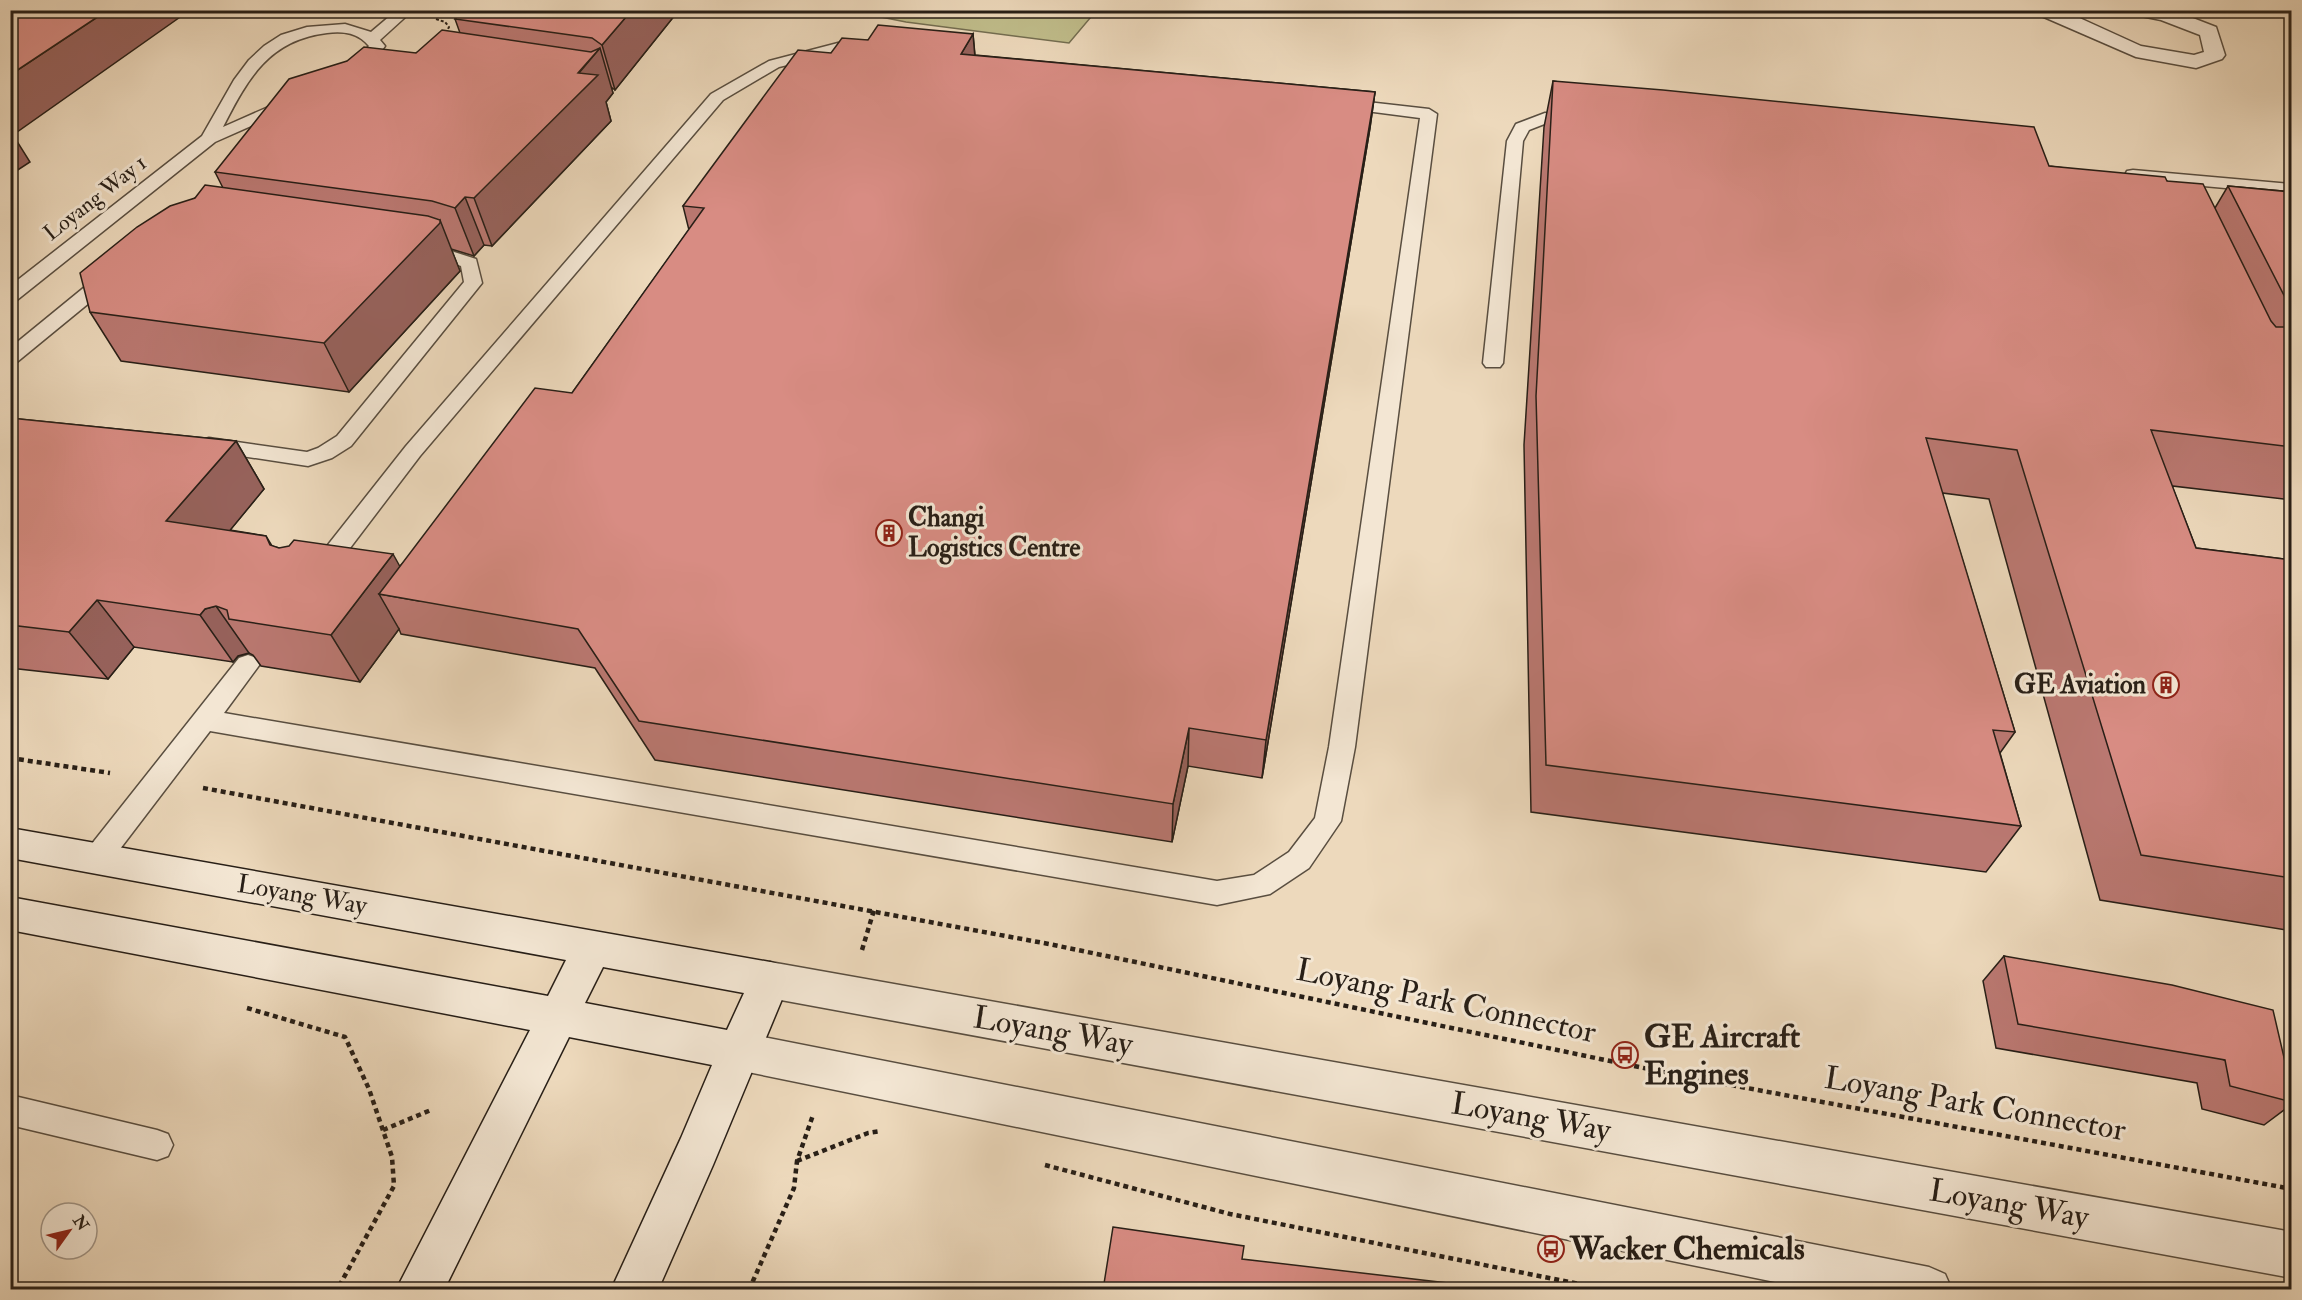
<svg xmlns="http://www.w3.org/2000/svg" width="2302" height="1300" font-family="'IM FELL Double Pica',serif">
  <style>
    .green { fill: #c0bd8b; stroke: #746e51; stroke-width: 1.5 }
    .lines { fill: none; stroke-linecap: round; stroke-linejoin: round }
    .service-casing { stroke: #594e40; stroke-width: 3 }
    .minor-casing { stroke: #594e40; stroke-width: 3 }
    .tertiary-casing { stroke: #594e40; stroke-width: 3 }
    .secondary-casing { stroke: #281f17; stroke-width: 3 }
    .path-far1 { stroke: #281f17; stroke-width: 2; stroke-dasharray: 3 2; stroke-linecap: butt }
    .path { stroke: #281f17; stroke-width: 4.5; stroke-dasharray: 5 4; stroke-linecap: butt }
    .service { fill: #f3e6d3; fill-rule: evenodd }
    .minor { fill: #f3e6d3; fill-rule: evenodd }
    .tertiary { fill: #f3e6d3; fill-rule: evenodd }
    .secondary { fill: #f3e6d3; fill-rule: evenodd }
    .wall { fill: #ba7871; stroke: #281f17; stroke-width: 1.5 }
    .shaded-wall { fill: #97625c; stroke: #281f17; stroke-width: 1.5 }
    .building { fill: #d88c83; stroke: #281f17; stroke-width: 1.5 }
    .labels { text-anchor: middle; dominant-baseline: central; stroke-width: 6; stroke-linejoin: round; paint-order: stroke }
    .far-street-label { font-size: 22px; fill: #281f17; stroke: #f3e6d3 }
    .poi-label { font-size: 26px; font-weight: bold; fill: #281f17; stroke: #f3e6d3; text-anchor: start }
    .street-label { font-size: 26px; fill: #281f17; stroke: #f3e6d3 }
    .near-street-label { font-size: 32px; fill: #281f17; stroke: #f3e6d3 }
    .near-poi-label { font-size: 32px; font-weight: bold; fill: #281f17; stroke: #f3e6d3; text-anchor: start }
  </style>
  <rect width="100%" height="100%" fill="#edd9bc"/>
  <filter id="stains"><feTurbulence type="fractalNoise" baseFrequency=".00333" numOctaves="4"/><feColorMatrix values="0 0 0 0 .2 0 0 0 0 .09 0 0 0 0 .02 0 0 0 .5 -.17"/></filter>
  <radialGradient id="worn" r=".72"><stop offset=".6" stop-color="#630" stop-opacity="0"/><stop offset="1" stop-color="#630" stop-opacity=".3"/></radialGradient>
  <path class="green" d="M851,11H1096L1069,43L906,22Z"/>
  <g class="lines">
    <defs>
      <g id="service">
        <path d="M397,10H413L380,40L385,46C377,57 367,72 354,76L346,71L369,46C358,33 344,31 327,33C269,40 248,78 223,127L282,101H294L296,104L294,107L215,142L17,300L10,301V286L202,136L234,80L249,60L264,46L281,35L307,27L345,24L371,32Z"/>
        <path d="M838,43H866L874,48L866,53H838L779,67L723,100L420,456L328,577L320,579L312,577L309,571L312,565L406,446L711,94L769,61Z"/>
        <path d="M1341,99L1429,109L1437,114L1355,747L1341,821L1309,868L1270,894L1217,905L210,731L107,866L97,869L87,866L83,858L87,850L239,658L248,655L257,658L260,664L224,713L1217,881L1254,875L1289,852L1315,818L1329,747L1420,118L1335,107L1333,104L1335,101Z"/>
        <path d="M1545,113L1579,116L1587,121L1579,126L1547,123L1529,130L1523,141L1503,363L1500,367H1486L1483,363L1507,141L1516,124Z"/>
        <path d="M2133,170L2292,184V194L2127,179L2125,175L2127,171Z"/>
        <path d="M424,247L451,251L476,259L482,283L351,446L332,458L308,466L202,450L199,445L202,440L209,438L307,452L318,448L337,436L464,282L461,266L447,261L418,256L415,252L418,248Z"/>
        <path d="M110,270L117,272L119,276L117,280L17,362L10,364V348L103,272Z"/>
        <path d="M10,1095L157,1130L168,1134L173,1145L168,1156L157,1160L10,1125Z"/>
      </g>
      <path id="minor" d="M2034,10H2062L2141,46L2194,55L2204,52L2200,35L2161,20L2131,14L2128,10H2172L2216,27L2225,55L2222,59L2196,68L2136,57L2037,14Z"/>
      <g id="tertiary">
        <path d="M770,962L2292,1232V1278L770,998L756,993L750,980L756,967Z"/>
        <path d="M738,1032L1929,1267L1945,1274L1952,1290H1814L738,1070L723,1065L717,1051L723,1037Z"/>
      </g>
      <path id="secondary" d="M10,828L770,962L784,967L790,980L713,1165L658,1290H611L681,1138L712,1065L569,1037L444,1290H396L530,1030L10,930V897L548,996L566,960L10,858ZM603,967L744,993L727,1030L585,1003Z"/>
    </defs>
    <use href="#service" class="service-casing"/>
    <use href="#minor" class="minor-casing"/>
    <use href="#tertiary" class="tertiary-casing"/>
    <use href="#secondary" class="secondary-casing"/>
    <path class="path-far1" d="M436,19L445,22L449,27L446,33"/>
    <g class="path">
      <path d="M10,758L110,773"/>
      <path d="M203,788L1049,944L1682,1076L2292,1189"/>
      <path d="M862,950L874,910"/>
      <path d="M247,1008L345,1037L369,1089L392,1157L394,1186L337,1290"/>
      <path d="M383,1130L431,1110"/>
      <path d="M797,1161L868,1133L881,1131"/>
      <path d="M1045,1165L1230,1214L1609,1290"/>
      <path d="M749,1290L794,1188L797,1161L813,1115"/>
    </g>
    <use href="#service" class="service"/>
    <use href="#minor" class="minor"/>
    <use href="#tertiary" class="tertiary"/>
    <use href="#secondary" class="secondary"/>
  </g>
  <g class="wall">
    <path d="M679,10L615,90L611,87L613,93L606,102L611,121L492,246L484,245L474,256L451,249L460,271L349,392L121,361L90,312L195,198L223,188L215,172L416,53L460,33L455,19Z"/>
    <path d="M973,34L975,55L1375,92L1370,128L1262,778L1188,766L1172,842L655,760L595,668L401,634L399,629L360,682L261,666L253,655L249,653L238,656L233,662L134,647L108,679L10,668V418L236,441L264,489L230,530L266,536L272,546L279,548L400,566L572,393L689,230L683,206L831,53L868,40Z"/>
    <path d="M1553,81L2049,166L2167,181L2215,208L2228,186L2292,192V500L2172,486L2196,548L2292,560V931L2100,900L1989,499L1942,493L2015,732L2000,753L2021,826L1986,872L1531,812L1524,445L1544,127Z"/>
    <path d="M2004,956L2292,1092V1104L2264,1125L2202,1109L2197,1083L1996,1048L1983,981Z"/>
  </g>
  <g class="shaded-wall">
    <path d="M108,10H190L13,135L30,162L10,175V75Z"/>
    <path d="M632,10H679L615,90L602,45Z"/>
    <path d="M973,34L976,70L961,54Z"/>
    <path d="M600,48L613,93L606,102L611,121L492,246L474,198Z"/>
    <path d="M1375,92L1370,128L1262,778L1266,740Z"/>
    <path d="M465,197L484,245L474,256L455,208Z"/>
    <path d="M440,220L460,271L349,392L324,343Z"/>
    <path d="M236,441L264,489L199,568L166,521Z"/>
    <path d="M393,554L419,601L379,594L399,629L360,682L331,635Z"/>
    <path d="M97,600L134,647L108,679L69,632Z"/>
    <path d="M216,606L249,653L238,656L233,662L200,615L205,609Z"/>
    <path d="M1189,728L1188,766L1172,842L1173,804Z"/>
  </g>
  <g class="building">
    <path d="M10,10H108L10,75Z"/>
    <path d="M464,10H632L602,45L592,38L455,19Z"/>
    <path d="M878,25L973,34L961,54L1375,92L1266,740L1189,728L1173,804L639,721L578,629L379,594L535,388L572,393L704,208L683,206L798,50L831,53L842,38L868,40Z"/>
    <path d="M442,30L591,52L600,48L578,73L598,75L474,198L465,197L455,208L432,201L215,172L289,79L347,61L364,47L416,53Z"/>
    <path d="M1553,81L1663,90L2034,127L2049,166L2165,177L2167,181L2203,184L2271,321L2276,327H2291L2292,326V447L2151,430L2196,548L2292,560V878L2141,855L2017,450L1926,438L2015,732L1993,730L2021,826L1546,765L1536,396Z"/>
    <path d="M205,185L428,216L440,220V223L324,343L90,312L80,273L137,227L170,206L195,198Z"/>
    <path d="M2228,186L2292,192V311Z"/>
    <path d="M10,418L236,441L166,521L266,536L270,545L279,548L289,546L294,540L393,554L331,635L229,619L227,610L216,606L205,609L200,615L97,600L69,632L10,625Z"/>
    <path d="M2004,956L2172,985L2273,1010L2292,1092V1102L2230,1086L2225,1060L2018,1024Z"/>
    <path d="M1113,1227L1244,1246L1242,1259L1456,1284V1290H1103Z"/>
  </g>
  <defs>
    <symbol id="building-ring" viewBox="-11 -11 22 22"><circle r="9.5" fill="#f3e6d3" stroke="#8f2418" stroke-width="1.5"/><path d="M-4-6H4V6H1V3H-1V6H-4ZM-2.5-4.3h1.7v1.8h-1.7ZM.8-4.3h1.7v1.8H.8ZM-2.5-1h1.7V.8h-1.7ZM.8-1h1.7V.8H.8Z" fill="#8f2418"/></symbol>
    <symbol id="bus-ring" viewBox="-11 -11 22 22"><circle r="9.5" fill="#f3e6d3" stroke="#8f2418" stroke-width="1.5"/><path d="M-5-6H5V4H4V6H2V4H-2V6H-4V4H-5ZM-3.5-4V0h7V-4ZM-3.5 1.2v1.5H-2V1.2ZM2 1.2v1.5H3.5V1.2Z" fill="#8f2418"/></symbol>
  </defs>
  <g fill-rule="evenodd">
    <use href="#building-ring" x="874" y="518" width="30" height="30"/>
    <use href="#building-ring" x="2151" y="670" width="30" height="30"/>
    <use href="#bus-ring" x="1610" y="1040" width="30" height="30"/>
    <use href="#bus-ring" x="1536" y="1234" width="30" height="30"/>
  </g>
  <g class="labels">
    <g class="far-street-label">
      <text transform="translate(95 198) rotate(-38)">Loyang Way 1</text>
    </g>
    <g class="poi-label">
      <text x="908" y="518">Changi<tspan x="908" dy="30">Logistics Centre</tspan></text>
      <text x="2146" y="685" text-anchor="end">GE Aviation</text>
    </g>
    <g class="street-label">
      <text transform="translate(302 895) rotate(10)">Loyang Way</text>
    </g>
    <g class="near-street-label">
      <text transform="translate(1446 1001) rotate(12)">Loyang Park Connector</text>
      <text transform="translate(1053 1031) rotate(10)">Loyang Way</text>
      <text transform="translate(1975 1104) rotate(10)">Loyang Park Connector</text>
      <text transform="translate(1531 1117) rotate(10)">Loyang Way</text>
      <text transform="translate(2009 1204) rotate(10)">Loyang Way</text>
    </g>
    <g class="near-poi-label">
      <text x="1644" y="1037">GE Aircraft<tspan x="1644" dy="37">Engines</tspan></text>
      <text x="1570" y="1249">Wacker Chemicals</text>
    </g>
  </g>
  <rect width="2302" height="1300" fill="none" stroke="#edd9bc" stroke-width="36"/>
  <rect x="12" y="12" width="2278" height="1276" fill="none" stroke="#281f17" stroke-width="3"/>
  <rect x="18" y="18" width="2266" height="1264" fill="none" stroke="#281f17" stroke-width="1.5"/>
  <g transform="translate(69 1231) rotate(56)"><circle r="28" fill="#f3e6d3" stroke="#a29688" stroke-width="1.5"/>
  <path d="M0-4.5L10 22L0 15L-10 22Z" fill="#8f2418"/>
  <text y="-9" font-size="16" font-weight="bold" text-anchor="middle" fill="#281f17">N</text>
  </g>
  <rect width="100%" height="100%" filter="url(#stains)"/>
  <rect width="100%" height="100%" fill="url(#worn)"/>
</svg>
